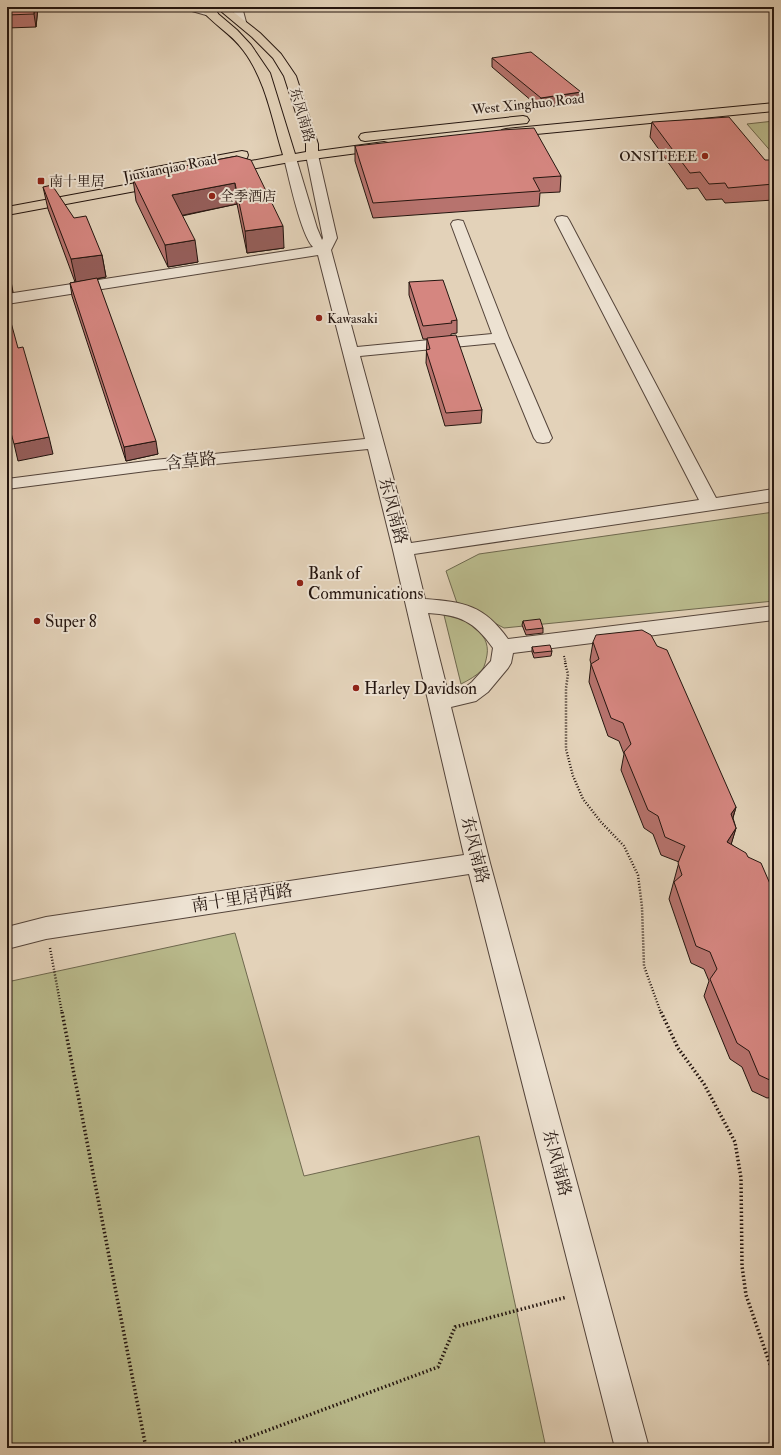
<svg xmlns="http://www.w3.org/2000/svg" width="781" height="1455" font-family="'IM FELL Double Pica','Noto Serif SC',serif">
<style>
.green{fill:#b9ba8c;stroke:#6e684e}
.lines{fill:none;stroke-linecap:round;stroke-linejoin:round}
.minor-casing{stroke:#54443a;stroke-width:2}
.major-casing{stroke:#24150f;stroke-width:2}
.path-far2{stroke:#24150f;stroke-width:2;stroke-dasharray:1 1.5;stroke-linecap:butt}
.path-far1{stroke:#24150f;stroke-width:2.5;stroke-dasharray:1 2;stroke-linecap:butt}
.path{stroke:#24150f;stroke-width:3.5;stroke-dasharray:1.5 2.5;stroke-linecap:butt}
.minor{fill:#ede2d2;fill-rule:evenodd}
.major{fill:#e3d2b9;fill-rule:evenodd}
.wall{fill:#b7736e;stroke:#24150f}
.shaded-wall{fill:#955e5a;stroke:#24150f}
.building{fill:#d58680;stroke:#24150f}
.poi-dot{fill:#8f2418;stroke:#ede2d2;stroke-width:1.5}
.labels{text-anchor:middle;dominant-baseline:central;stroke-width:4;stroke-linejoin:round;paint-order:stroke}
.far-street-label{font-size:14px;fill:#24150f;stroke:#ede2d2}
.far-poi-label{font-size:14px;fill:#24150f;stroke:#ede2d2;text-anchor:start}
.street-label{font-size:17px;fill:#24150f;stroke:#ede2d2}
.poi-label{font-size:17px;fill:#24150f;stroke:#ede2d2;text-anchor:start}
</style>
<rect width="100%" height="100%" fill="#e3d2b9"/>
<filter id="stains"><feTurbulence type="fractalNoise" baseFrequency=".005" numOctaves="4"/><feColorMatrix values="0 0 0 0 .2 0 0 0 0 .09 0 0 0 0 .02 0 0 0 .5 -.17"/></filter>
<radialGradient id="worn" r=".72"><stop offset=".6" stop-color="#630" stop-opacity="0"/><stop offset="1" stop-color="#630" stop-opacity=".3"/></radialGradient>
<g class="green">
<polygon points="774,121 774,155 747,124"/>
<polygon points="774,512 774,601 504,628 457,603 446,571 479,554"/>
<path d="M444 615C464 617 491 632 487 655 486 660 485 666 482 670 476 676 469 680 461 684Z"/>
<polygon points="235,933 304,1176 479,1136 546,1448 7,1448 7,982"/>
</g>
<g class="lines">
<defs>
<g id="minor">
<polygon points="184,7 200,7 217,12 218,14 213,17 185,9"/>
<polygon points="232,7 242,7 246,22 245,24 237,24"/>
<path d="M312 151 317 152 318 155 337 238 331 250 357 347 492 334 451 224 453 221 458 220 463 221 509 338 552 438 549 442 543 443 537 442 534 438 495 343 360 356 411 543 699 500 555 220 557 217 562 216 567 217 569 220 716 498 774 489V501L414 554 425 599C464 602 484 605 508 639L774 606V620L513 653 511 663 508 668 488 692 476 701 451 707 490 863 649 1448H615L469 874 46 939 7 949V927L46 917 464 855 393 550 368 449 154 470 7 489V479L154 460 365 439 318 255 7 304V294L313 247C301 235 289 178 284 158L285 155H295L296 158 317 228 322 240 323 238 306 155 307 152ZM428 613C460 615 474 621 493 648L491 661 472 682 462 690 448 692Z"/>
</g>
<g id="major">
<path d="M199 7H210L237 30 251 45 270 73 295 154 306 152V144L284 76 273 58 252 37 216 7H227L260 33 281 54 296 76 318 144V151L384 142 388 143 390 146 388 149 290 162 224 174 219 173 217 170 219 167 283 155C272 120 266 80 243 50 231 33 211 23 199 7Z"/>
<polygon points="774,103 774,111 506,137 502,136 500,133 502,130 506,129"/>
<polygon points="523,116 527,117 529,120 527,123 365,141 361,140 359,137 361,134 365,133"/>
<polygon points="242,151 247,152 248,155 247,158 140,178 135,177 133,174 135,171 140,170"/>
<polygon points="163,178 168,179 170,182 168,185 7,215 7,207"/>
</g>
</defs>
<use href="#minor" class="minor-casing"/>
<use href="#major" class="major-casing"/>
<polyline class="path-far2" points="564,656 566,664"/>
<g class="path-far1">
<polyline points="565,663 568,674 566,688 566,749 573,776 583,799 601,822 624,846 638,875 642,907 644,966 661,1013"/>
<polyline points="50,948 62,1013"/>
</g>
<g class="path">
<polyline points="62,1012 146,1448"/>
<polyline points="661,1012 678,1048 704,1084 735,1142 741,1178 742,1266 746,1295 774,1376"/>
<polyline points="220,1448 438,1367 455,1327 567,1297"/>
</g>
<use href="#minor" class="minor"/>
<use href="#major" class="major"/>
</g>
<g class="wall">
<polygon points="7,7 38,7 36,27 7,28"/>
<polygon points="492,58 580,102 540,108 492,67"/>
<polygon points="652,122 774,184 774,200 725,203 722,199 706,200 698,188 687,189 650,137"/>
<polygon points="355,146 561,176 560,192 540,193 539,206 373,218 355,161"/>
<polygon points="237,156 284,248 247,253 237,204 182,216 198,262 168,267 136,201 133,179 153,176 153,172"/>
<polygon points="43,187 74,218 102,255 106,277 97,279 158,454 126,461 72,296 70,283 75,282 48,209"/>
<polygon points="409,282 457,320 457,333 451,334 451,336 482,410 481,423 445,426 426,363 427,339 423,339 409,295"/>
<polygon points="523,621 543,628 543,633 526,635 522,625"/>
<polygon points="593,642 736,807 733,818 736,828 731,844 748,857 774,893 774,1097 767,1098 752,1091 742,1067 730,1059 704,996 709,981 704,969 691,963 669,899 679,862 661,855 653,834 644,828 621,770 624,754 619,741 608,736 589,682 591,664 590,660"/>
<polygon points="532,647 552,651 551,656 534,658 532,652"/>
</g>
<g class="shaded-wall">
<polygon points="34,7 38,7 36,27 34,14"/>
<polygon points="581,92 580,102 540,108 541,98"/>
<polygon points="235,183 237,204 174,217 172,195"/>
<polygon points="283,226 284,248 247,253 245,231"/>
<polygon points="195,240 198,262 168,267 165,245"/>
<polygon points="102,255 106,277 76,282 71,259"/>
<polygon points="7,276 10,276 13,292 7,293"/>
<polygon points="49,437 53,454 18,461 14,444"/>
<polygon points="156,441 158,454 126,461 124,447"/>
<polygon points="736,807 731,824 731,814"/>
<polygon points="736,828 731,845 727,842"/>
</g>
<g class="building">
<polygon points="7,7 34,7 34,14 7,15"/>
<polygon points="531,52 581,92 541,98 492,58"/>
<polygon points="729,117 765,160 769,160 774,165 774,184 728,188 725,183 709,184 700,172 690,173 652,122"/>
<polygon points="534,128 561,176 533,178 540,191 373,203 355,146 501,130"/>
<polygon points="237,156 251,160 283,226 245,231 235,183 172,195 195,240 165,245 133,179 156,176 153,172"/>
<polygon points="52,185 74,218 86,216 102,255 71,259 43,187"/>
<polygon points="7,268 10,276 7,276"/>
<polygon points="97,278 156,441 124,447 70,283"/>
<polygon points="443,280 457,320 451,321 452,323 423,326 409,282"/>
<polygon points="7,308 18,348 23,347 49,437 14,444 7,418"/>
<polygon points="456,335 482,410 446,413 426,350 430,349 427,338"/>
<polygon points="540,619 543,628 526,630 523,621"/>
<polygon points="642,630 651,635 657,646 667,650 736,807 731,814 736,828 727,842 746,853 748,857 761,863 774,893 774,1082 759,1075 749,1051 737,1043 710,979 717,969 710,952 696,946 674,882 682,875 678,863 685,846 665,837 658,816 648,810 624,752 631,744 623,723 611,718 591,664 599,659 593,642 596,635"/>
<polygon points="550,645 552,651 534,653 532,647"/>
</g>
<g class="poi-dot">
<circle cx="705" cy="156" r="4"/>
<rect x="37" y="177" width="8" height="8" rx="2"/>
<circle cx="212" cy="196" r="4"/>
<circle cx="319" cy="318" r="4"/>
<circle cx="300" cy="583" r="4"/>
<circle cx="37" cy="621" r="4"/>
<circle cx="356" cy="688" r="4"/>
</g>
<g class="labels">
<g class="far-street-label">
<text transform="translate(528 104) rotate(-6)">West Xinghuo Road</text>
<text transform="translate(302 115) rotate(74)">东风南路</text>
<text transform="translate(170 168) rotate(-11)">Jiuxianqiao Road</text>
</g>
<g class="far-poi-label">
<text x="697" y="156" text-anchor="end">ONSITEEE</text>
<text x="49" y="181">南十里居</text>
<text x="220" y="196">全季酒店</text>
<text x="327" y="318">Kawasaki</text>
</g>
<g class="street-label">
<text transform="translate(191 461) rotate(-6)">含草路</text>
<text transform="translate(393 511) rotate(75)">东风南路</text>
<text transform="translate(475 850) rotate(76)">东风南路</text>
<text transform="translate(242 898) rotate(-9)">南十里居西路</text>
<text transform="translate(557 1163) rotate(75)">东风南路</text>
</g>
<g class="poi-label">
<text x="308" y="573">Bank of<tspan x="308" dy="20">Communications</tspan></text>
<text x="45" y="621">Super 8</text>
<text x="364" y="688">Harley Davidson</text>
</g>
</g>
<rect width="781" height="1455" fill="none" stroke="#e3d2b9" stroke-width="24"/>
<rect x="8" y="8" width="765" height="1439" fill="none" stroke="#24150f" stroke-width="2"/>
<rect x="12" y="12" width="757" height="1431" fill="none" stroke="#24150f"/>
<rect width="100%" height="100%" filter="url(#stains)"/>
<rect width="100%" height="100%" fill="url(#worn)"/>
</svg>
